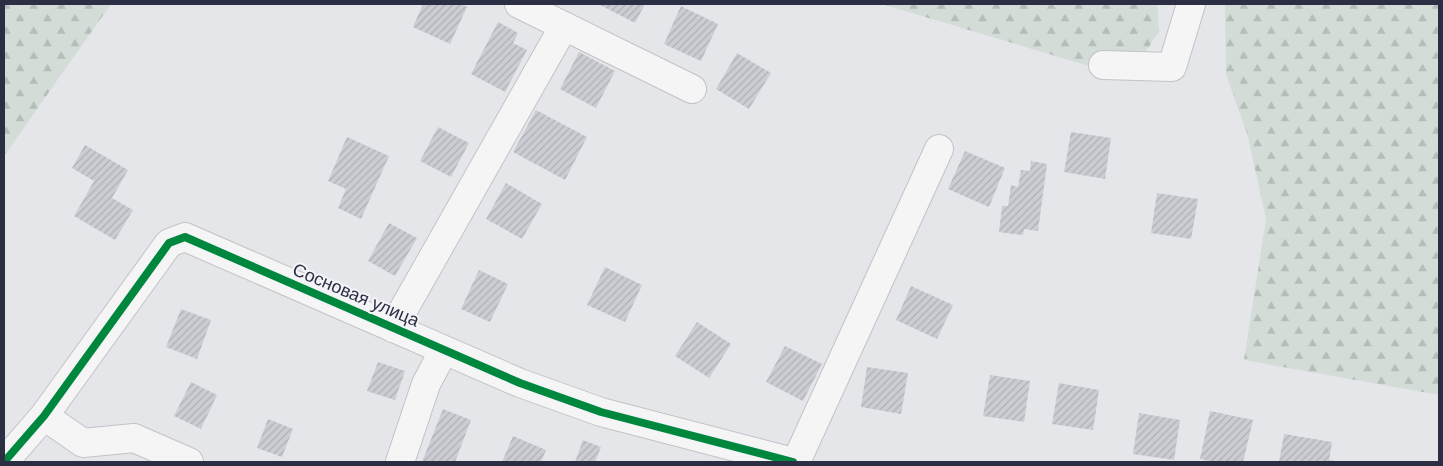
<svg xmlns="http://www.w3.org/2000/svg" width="1443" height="466" font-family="'DM Sans',sans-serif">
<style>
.forest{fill:url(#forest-firs)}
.building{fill:url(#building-hatch)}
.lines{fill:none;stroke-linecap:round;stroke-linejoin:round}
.minor-casing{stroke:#c2c3c7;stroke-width:30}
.minor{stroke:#f5f5f6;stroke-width:28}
.cycleway-casing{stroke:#f4f4f8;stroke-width:11}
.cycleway{stroke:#00873e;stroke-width:8}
.labels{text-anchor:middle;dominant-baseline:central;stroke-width:4;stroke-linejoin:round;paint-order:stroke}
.street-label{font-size:18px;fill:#2c2f43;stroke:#f4f4f8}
</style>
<defs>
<pattern id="forest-firs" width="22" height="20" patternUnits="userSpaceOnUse" patternTransform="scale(1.25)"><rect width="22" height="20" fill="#d3dcd6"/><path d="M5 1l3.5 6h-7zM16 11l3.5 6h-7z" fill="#b5bdb9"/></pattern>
<pattern id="building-hatch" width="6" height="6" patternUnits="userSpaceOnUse" patternTransform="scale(1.25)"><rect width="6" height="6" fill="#cccdd2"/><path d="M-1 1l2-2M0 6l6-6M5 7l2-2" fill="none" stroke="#afb0b6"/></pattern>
</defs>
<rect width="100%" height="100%" fill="#e5e6ea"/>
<g class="forest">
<polygon points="4,4 111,4 4,156"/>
<polygon points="882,4 1157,4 1159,31 1129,78"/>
<polygon points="1225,4 1439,4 1439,395 1244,360 1266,219 1248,137 1226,74"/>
</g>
<g class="building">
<polygon points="423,4 461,4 467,7 450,44 413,27"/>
<polygon points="598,4 645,4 635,23"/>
<polygon points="681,6 718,24 701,61 664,44"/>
<polygon points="498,22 518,33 513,43 527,50 505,92 471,74"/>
<polygon points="579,52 615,71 596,108 560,89"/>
<polygon points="737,53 771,73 749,109 716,89"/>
<polygon points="536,110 587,137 565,180 513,152"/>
<polygon points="438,127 469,143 451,177 420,161"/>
<polygon points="1071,132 1111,138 1105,179 1064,172"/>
<polygon points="347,137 389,156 361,219 338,208 346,189 328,181"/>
<polygon points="85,145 128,170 112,198 133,210 115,240 74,216 94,181 72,168"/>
<polygon points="965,151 1005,168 989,207 948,189"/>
<polygon points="1031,161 1047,164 1038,231 1024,229 1023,235 999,232 1002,206 1008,206 1011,185 1018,187 1021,170 1030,171"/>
<polygon points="506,183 542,204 522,239 486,219"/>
<polygon points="1157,193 1198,199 1191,239 1151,233"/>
<polygon points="389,223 417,238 395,276 368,261"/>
<polygon points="605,267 642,285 625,322 587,305"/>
<polygon points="479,270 508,284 490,322 461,309"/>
<polygon points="911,286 953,305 937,339 896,320"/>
<polygon points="181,309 211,320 197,359 166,347"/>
<polygon points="697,322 731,344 709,378 675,356"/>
<polygon points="785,346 822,364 803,401 766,382"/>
<polygon points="378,362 405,371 395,400 367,391"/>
<polygon points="867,367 908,373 901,414 861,407"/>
<polygon points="990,375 1030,381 1024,422 983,416"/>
<polygon points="191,382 217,395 201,429 174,416"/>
<polygon points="1059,383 1099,390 1093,430 1052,424"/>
<polygon points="443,409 471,420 455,462 422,462"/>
<polygon points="1210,411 1253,420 1243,462 1214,462 1200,459"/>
<polygon points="1139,413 1180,420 1174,460 1133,454"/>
<polygon points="268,419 293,429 282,457 257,448"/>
<polygon points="1284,434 1332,442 1329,460 1339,462 1279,462"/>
<polygon points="513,436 546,450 541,462 502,462"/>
<polygon points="583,440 601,447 595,462 575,462"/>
</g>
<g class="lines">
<defs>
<g id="minor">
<polyline points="519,4 692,89"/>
<polyline points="1103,65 1172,67 1191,4"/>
<polyline points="393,328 564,26"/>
<polyline points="44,416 83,443 134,438 189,462"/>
<polyline points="4,462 44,416 169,243 185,237 520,383 601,412 793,462"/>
<polyline points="400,462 426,384 444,350"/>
<polyline points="796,462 939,149"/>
</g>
</defs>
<use href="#minor" class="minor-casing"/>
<use href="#minor" class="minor"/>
<defs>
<polyline id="cycleway" points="4,462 44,416 169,243 185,237 520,383 601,412 793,462"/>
</defs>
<use href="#cycleway" class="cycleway-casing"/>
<use href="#cycleway" class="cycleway"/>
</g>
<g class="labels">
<g class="street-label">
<text transform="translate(356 295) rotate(23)">Сосновая улица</text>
</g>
</g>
<rect width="1443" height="466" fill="none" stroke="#2c2f43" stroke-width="10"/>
</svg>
